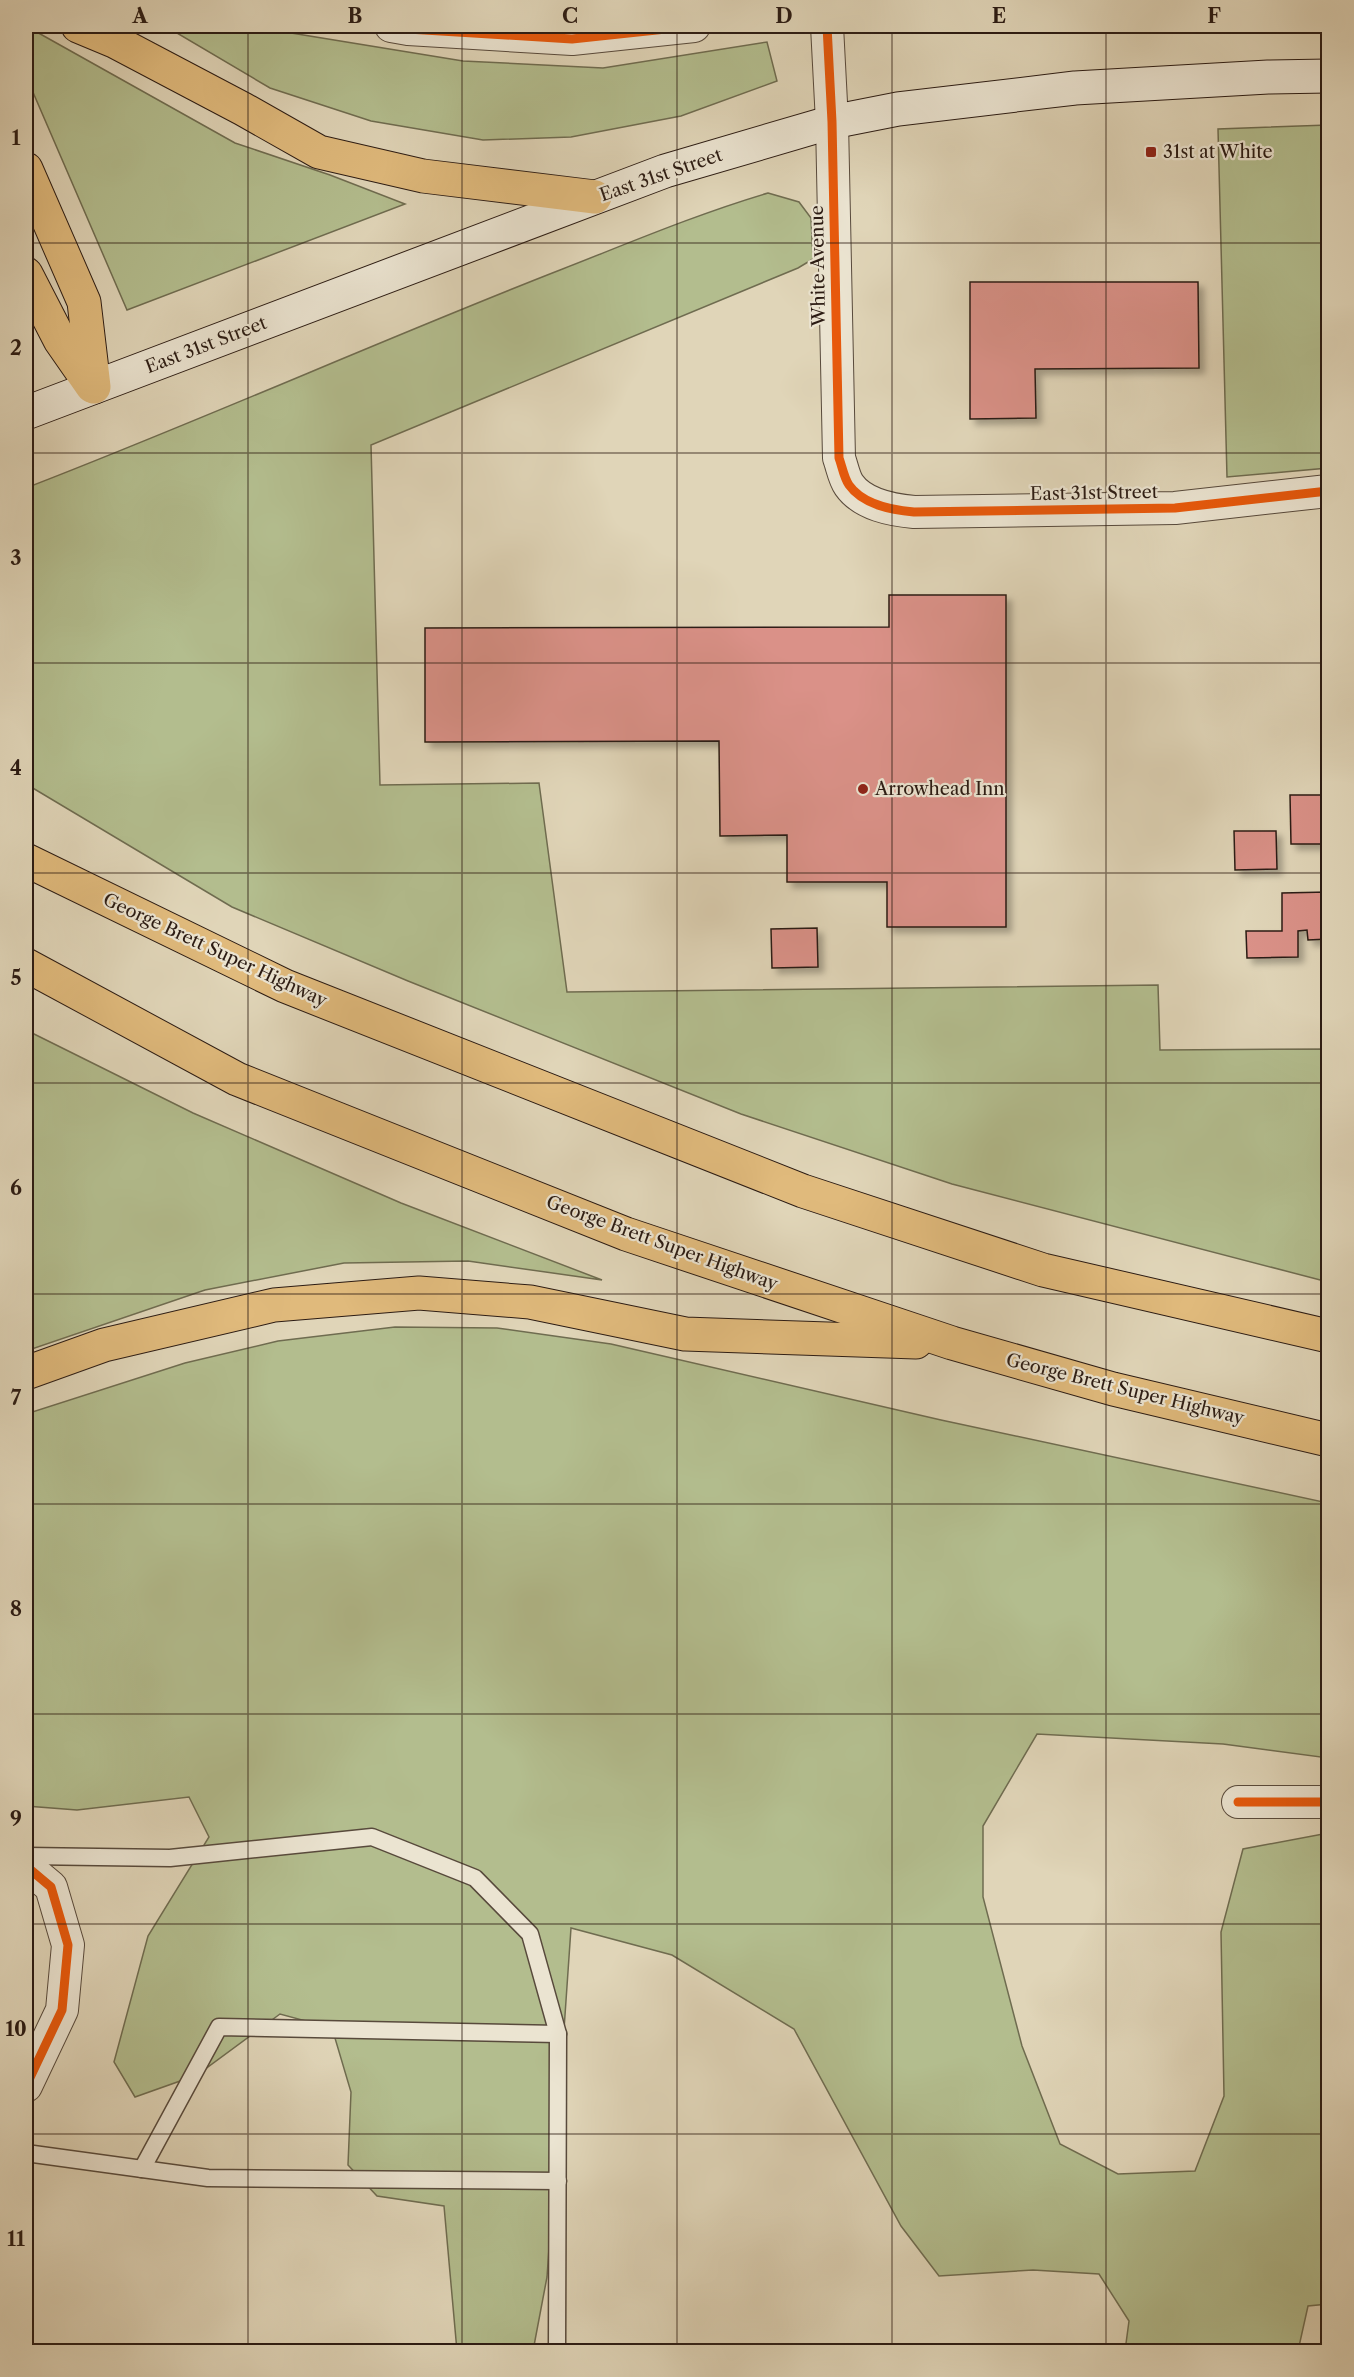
<svg xmlns="http://www.w3.org/2000/svg" width="1354" height="2377" font-family="'Libre Caslon Text',serif">
<style>
.green{fill:#b3bd8e;stroke:#6f6c50;stroke-width:1.5}
.building{fill:#da9188;stroke:#2b1b13;stroke-width:1.5;filter:url(#shadow)}
.lines{fill:none;stroke-linecap:round;stroke-linejoin:round}
.service-casing{stroke:#584a3c;stroke-width:19}
.minor-casing{stroke:#584a3c;stroke-width:34}
.secondary-casing{stroke:#2b1b13;stroke-width:35}
.motorway-casing{stroke:#2b1b13;stroke-width:35}
.service{stroke:#ebe4d1;stroke-width:16}
.minor{stroke:#ebe4d1;stroke-width:32}
.secondary{stroke:#ebe4d1;stroke-width:33}
.motorway{stroke:#e0ba7c;stroke-width:33}
.cycleway-casing{stroke:#ebe4d1;stroke-width:13}
.cycleway{stroke:#e8590c;stroke-width:9}
.grid{fill:none;stroke:#2b1b13;stroke-width:1.5;stroke-opacity:0.55}
.poi-dot{fill:#8f2418;stroke:#ebe4d1;stroke-width:2}
.labels{text-anchor:middle;dominant-baseline:central;stroke-width:4.5;stroke-linejoin:round;paint-order:stroke}
.poi-label{font-size:18px;fill:#2b1b13;stroke:#ebe4d1;text-anchor:start}
.street-label{font-size:18px;fill:#2b1b13;stroke:#ebe4d1}
.neatline{fill:none;stroke:#2b1b13;stroke-width:2}
.grid-label{font-size:20px;text-anchor:middle;font-weight:bold;fill:#2b1b13}
</style>
<defs>
<filter id="shadow"><feDropShadow dx="5.5" dy="5.5" stdDeviation="3" flood-color="#0004"/></filter>
</defs>
<rect width="100%" height="100%" fill="#e0d5b8"/>
<filter id="stains"><feTurbulence type="fractalNoise" baseFrequency=".00333" numOctaves="4"/><feColorMatrix values="0 0 0 0 .2 0 0 0 0 .09 0 0 0 0 .02 0 0 0 .5 -.17"/></filter>
<radialGradient id="worn" r=".72"><stop offset=".6" stop-color="#630" stop-opacity="0"/><stop offset="1" stop-color="#630" stop-opacity=".3"/></radialGradient>
<g class="green">
<polygon points="26,26 235,143 330,175 405,204 127,310 26,76"/>
<polygon points="165,26 271,26 279,31 463,61 603,68 767,42 777,81 681,116 571,137 483,140 371,121 270,88"/>
<polygon points="1328,125 1328,468 1227,477 1218,129"/>
<path d="M768 193 799 202 811 218 813 259 798 268 371 445 380 785 539 783 567 992 1158 985 1160 1050 1328 1049V1282L952 1184 741 1114 408 981 232 907 26 784V488C205 419 381 340 560 270 629 243 697 214 768 193Z"/>
<polygon points="26,1030 193,1113 401,1203 602,1280 468,1261 344,1263 205,1290 26,1351"/>
<polygon points="395,1327 497,1328 611,1344 941,1420 1328,1503 1328,1758 1223,1744 1037,1734 983,1826 983,1897 1022,2046 1060,2144 1118,2174 1195,2171 1224,2096 1221,1932 1243,1849 1323,1834 1328,1835 1328,2304 1308,2306 1298,2351 1125,2351 1129,2321 1099,2274 1033,2270 939,2276 901,2226 794,2029 672,1955 571,1928 547,2277 533,2351 457,2351 444,2206 377,2196 348,2165 351,2092 332,2028 280,2014 197,2075 135,2097 114,2062 148,1936 209,1837 189,1797 77,1810 26,1806 26,1414 185,1363 278,1341"/>
</g>
<g class="building">
<polygon points="970,282 1198,282 1199,368 1035,369 1036,418 970,419"/>
<polygon points="889,595 1006,595 1006,927 887,927 887,882 787,882 787,835 720,836 719,741 425,742 425,628 889,627"/>
<polygon points="1290,795 1328,795 1328,844 1291,844"/>
<polygon points="1234,831 1276,831 1277,869 1235,870"/>
<polygon points="1328,892 1328,939 1308,940 1307,930 1298,931 1298,957 1247,958 1246,931 1282,931 1282,893"/>
<polygon points="817,928 818,967 772,968 771,929"/>
</g>
<g class="lines">
<defs>
<g id="service">
<polyline points="26,1856 170,1858 372,1837 475,1878 530,1934 558,2034 557,2352"/>
<polyline points="26,2153 208,2178 558,2181"/>
<polyline points="142,2169 219,2027 558,2034"/>
</g>
<g id="minor">
<polyline points="391,26 408,29 572,39 694,26"/>
<path d="M827 26 832 122 839 458C842 466 844 478 849 485 863 505 892 510 914 512L1175 508 1328 491"/>
<polyline points="1238,1802 1328,1802"/>
<polyline points="26,1866 51,1887 68,1945 62,2010 26,2086"/>
</g>
<polyline id="secondary" points="26,413 665,171 832,122 898,109 1075,88 1268,77 1328,76"/>
<g id="motorway">
<polyline points="78,26 114,41 243,109 319,152 423,176 595,197"/>
<polyline points="26,169 84,302 94,387"/>
<polyline points="26,274 60,340 92,386"/>
<polyline points="26,860 285,986 803,1191 1043,1270 1328,1336"/>
<polyline points="26,965 237,1079 626,1234 952,1343 1113,1389 1328,1440"/>
<polyline points="26,1373 104,1345 274,1305 419,1293 530,1302 685,1334 916,1342"/>
</g>
</defs>
<use href="#service" class="service-casing"/>
<use href="#minor" class="minor-casing"/>
<use href="#secondary" class="secondary-casing"/>
<use href="#motorway" class="motorway-casing"/>
<use href="#service" class="service"/>
<use href="#minor" class="minor"/>
<use href="#secondary" class="secondary"/>
<use href="#motorway" class="motorway"/>
<defs>
<g id="cycleway">
<polyline points="391,26 408,29 572,39 694,26"/>
<path d="M827 26 832 122 839 458C842 466 844 478 849 485 863 505 892 510 914 512L1175 508 1328 491"/>
<polyline points="1238,1802 1328,1802"/>
<polyline points="26,1866 51,1887 68,1945 62,2010 26,2086"/>
</g>
</defs>
<use href="#cycleway" class="cycleway-casing"/>
<use href="#cycleway" class="cycleway"/>
</g>
<path class="grid" d="M248 26V2352M462 26V2352M677 26V2352M892 26V2352M1106 26V2352M26 243H1328M26 453H1328M26 663H1328M26 873H1328M26 1083H1328M26 1294H1328M26 1504H1328M26 1714H1328M26 1924H1328M26 2134H1328"/>
<g class="poi-dot">
<rect x="1145" y="146" width="12" height="12" rx="3"/>
<circle cx="863" cy="789" r="6"/>
</g>
<g class="labels">
<g class="poi-label">
<text x="1163" y="152">31st at White</text>
<text x="875" y="789">Arrowhead Inn</text>
</g>
<g class="street-label">
<text transform="translate(661 175) rotate(-19)">East 31st Street</text>
<text transform="translate(818 266) rotate(-91)">White Avenue</text>
<text transform="translate(206 345) rotate(-21)">East 31st Street</text>
<text transform="translate(1094 493) rotate(-1)">East 31st Street</text>
<text transform="translate(215 950) rotate(25)">George Brett Super Highway</text>
<text transform="translate(662 1243) rotate(20)">George Brett Super Highway</text>
<text transform="translate(1125 1389) rotate(14)">George Brett Super Highway</text>
</g>
</g>
<rect width="1354" height="2377" fill="none" stroke="#e0d5b8" stroke-width="66"/>
<rect x="33" y="33" width="1288" height="2311" class="neatline"/>
<g class="grid-label">
<text x="140" y="23">A</text>
<text x="355" y="23">B</text>
<text x="570" y="23">C</text>
<text x="784" y="23">D</text>
<text x="999" y="23">E</text>
<text x="1214" y="23">F</text>
<text x="16" y="145">1</text>
<text x="16" y="355">2</text>
<text x="16" y="565">3</text>
<text x="16" y="775">4</text>
<text x="16" y="985">5</text>
<text x="16" y="1195">6</text>
<text x="16" y="1405">7</text>
<text x="16" y="1616">8</text>
<text x="16" y="1826">9</text>
<text x="16" y="2036">10</text>
<text x="16" y="2246">11</text>
</g>
<rect width="100%" height="100%" filter="url(#stains)"/>
<rect width="100%" height="100%" fill="url(#worn)"/>
</svg>
